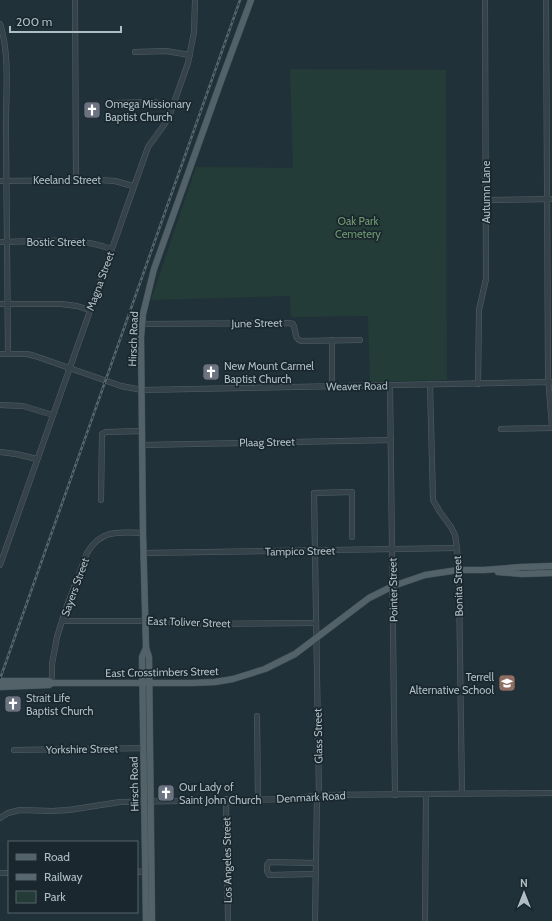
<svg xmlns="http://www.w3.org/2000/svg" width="552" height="921" font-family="Cabin,sans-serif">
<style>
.green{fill:#243c37}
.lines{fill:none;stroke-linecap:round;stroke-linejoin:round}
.minor-casing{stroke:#526067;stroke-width:6}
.major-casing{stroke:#414e55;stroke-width:7}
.minor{stroke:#354249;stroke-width:5}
.major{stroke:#536269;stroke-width:6}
.rail-casing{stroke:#576870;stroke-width:2.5}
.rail{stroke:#1a272e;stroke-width:1;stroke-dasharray:3;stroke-linecap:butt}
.labels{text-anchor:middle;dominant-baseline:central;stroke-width:3.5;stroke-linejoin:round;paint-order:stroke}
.poi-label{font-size:11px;fill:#afbec5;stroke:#1a272e;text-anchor:start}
.street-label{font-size:11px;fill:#afbec5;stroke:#1a272e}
.park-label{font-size:11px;fill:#709b6f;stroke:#1a272e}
</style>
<rect width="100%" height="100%" fill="#213139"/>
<polygon class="green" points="290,69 446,70 447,380 370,382 368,316 291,317 290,296 151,300 196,167 293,168"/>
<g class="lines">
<defs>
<g id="minor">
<polyline points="75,0 76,179"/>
<polyline points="546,0 548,376 552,427"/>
<path d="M0 24C11 57 5 101 6 136 7 208 8 281 8 354"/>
<polyline points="135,52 166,51 190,55"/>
<polyline points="115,103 154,102 173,107"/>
<polyline points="0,181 99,180 115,181 133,186"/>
<polyline points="486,200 552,199"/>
<path d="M0 242C36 242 78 236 111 249"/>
<polyline points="0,304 61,304 77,306 89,310"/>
<path d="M142 324 289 323 293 324C297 331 293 338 301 341L360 340"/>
<polyline points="332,340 332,386"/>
<polyline points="0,354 27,354 35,356 121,386 142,390 552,382"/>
<polyline points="430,384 433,500 440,512 451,527 455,535 457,548 459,585 462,793"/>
<polyline points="478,384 479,310 486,279 485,0"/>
<polyline points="390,385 395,795"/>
<polyline points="0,405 23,406 53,415"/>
<polyline points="501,429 552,428"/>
<polyline points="142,445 391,440"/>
<polyline points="0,452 16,454 37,459"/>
<polyline points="101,500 102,434 106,432 142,431"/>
<polyline points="143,553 457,548"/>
<polyline points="0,565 148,147 164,125 170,114 188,63 194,32 195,0"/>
<polyline points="62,621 151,621 206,624 316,623"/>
<path d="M52 683V664L57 637 65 611 87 553C101 529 119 532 143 533"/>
<polyline points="257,716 258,799"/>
<polyline points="14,750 150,748"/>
<polyline points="226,799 228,921"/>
<polyline points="0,818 8,813 20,810 52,811 69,810 120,802 292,799 319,795 552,793"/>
<polyline points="137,872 148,871"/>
<polyline points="0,873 9,873"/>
<polyline points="315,874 269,875 267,871 267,865 269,862 315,863"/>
<polyline points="315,921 317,798 319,795 314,493 352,492 352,537"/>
<polyline points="425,921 426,794"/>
</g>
<g id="major">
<polyline points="498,572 522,574 552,573"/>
<polyline points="146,648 142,657 146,921"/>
<polyline points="0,681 49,681 52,683 192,683 215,682 233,679 265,669 295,654 369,598 393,586 425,575 458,570 484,570 522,567 552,566"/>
<polyline points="0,687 49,685 52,683"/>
<polyline points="152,921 149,657 146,648 143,533 141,337 143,314 154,269 221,81 251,0"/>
</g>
</defs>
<use href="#minor" class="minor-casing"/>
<use href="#major" class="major-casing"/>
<use href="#minor" class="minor"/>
<use href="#major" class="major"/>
<defs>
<polyline id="rail" points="0,679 240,0"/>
</defs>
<use href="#rail" class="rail-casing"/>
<use href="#rail" class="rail"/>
</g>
<defs>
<symbol id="church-square" viewBox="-11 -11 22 22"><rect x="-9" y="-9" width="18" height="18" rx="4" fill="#6b7280" stroke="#1a272e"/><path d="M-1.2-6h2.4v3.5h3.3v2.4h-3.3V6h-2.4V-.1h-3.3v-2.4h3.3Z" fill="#fff"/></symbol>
<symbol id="school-square" viewBox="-11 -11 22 22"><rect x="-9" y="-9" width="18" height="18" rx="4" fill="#8d6e63" stroke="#1a272e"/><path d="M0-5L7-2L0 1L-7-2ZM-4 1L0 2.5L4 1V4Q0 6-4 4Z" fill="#fff"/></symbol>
</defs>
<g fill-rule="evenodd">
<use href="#church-square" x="82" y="100" width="20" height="20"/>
<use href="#church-square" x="201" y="362" width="20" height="20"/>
<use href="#school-square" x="497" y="673" width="20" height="20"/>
<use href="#church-square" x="3" y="694" width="20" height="20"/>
<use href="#church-square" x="156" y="783" width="20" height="20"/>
</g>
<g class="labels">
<g class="poi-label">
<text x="105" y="104">Omega Missionary<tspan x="105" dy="13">Baptist Church</tspan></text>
<text x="224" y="366">New Mount Carmel<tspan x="224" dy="13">Baptist Church</tspan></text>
<text x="494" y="677" text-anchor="end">Terrell<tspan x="494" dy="13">Alternative School</tspan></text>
<text x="26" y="698">Strait Life<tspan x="26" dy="13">Baptist Church</tspan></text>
<text x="179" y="787">Our Lady of<tspan x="179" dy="13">Saint John Church</tspan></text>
</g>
<g class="street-label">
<text x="67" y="180">Keeland Street</text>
<text transform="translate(486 192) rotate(-90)">Autumn Lane</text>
<text x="56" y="242">Bostic Street</text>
<text transform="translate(100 281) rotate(-70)">Magna Street</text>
<text transform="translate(257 323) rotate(-1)">June Street</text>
<text transform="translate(133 339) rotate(-88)">Hirsch Road</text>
<text transform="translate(357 386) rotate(-1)">Weaver Road</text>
<text transform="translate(267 442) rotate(-1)">Plaag Street</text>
<text transform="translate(300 551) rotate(-1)">Tampico Street</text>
<text transform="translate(458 586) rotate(-92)">Bonita Street</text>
<text transform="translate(75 587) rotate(-70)">Sayers Street</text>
<text transform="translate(393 590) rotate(-91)">Pointer Street</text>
<text transform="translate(189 622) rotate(2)">East Toliver Street</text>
<text transform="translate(162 672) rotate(-1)">East Crosstimbers Street</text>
<text transform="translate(318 736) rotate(-91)">Glass Street</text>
<text transform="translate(82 749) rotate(-1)">Yorkshire Street</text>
<text transform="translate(134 784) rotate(-91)">Hirsch Road</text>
<text transform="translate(311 797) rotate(-3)">Denmark Road</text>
<text transform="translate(227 860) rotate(-91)">Los Angeles Street</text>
</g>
<g class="park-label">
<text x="358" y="221">Oak Park<tspan x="358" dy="13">Cemetery</tspan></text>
</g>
</g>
<rect x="8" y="841" width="130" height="72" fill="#1a272e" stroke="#56636a"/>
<rect x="16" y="854" width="20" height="6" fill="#536269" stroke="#56636a"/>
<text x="44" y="861" font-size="12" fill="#afbec5">Road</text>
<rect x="16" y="874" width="20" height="6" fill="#576870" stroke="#56636a"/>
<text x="44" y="881" font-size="12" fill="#afbec5">Railway</text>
<rect x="16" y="891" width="20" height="12" fill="#243c37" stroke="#56636a"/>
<text x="44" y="901" font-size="12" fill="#afbec5">Park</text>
<g transform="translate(524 893)" stroke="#1a272e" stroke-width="3" paint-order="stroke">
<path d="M0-3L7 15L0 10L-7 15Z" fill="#afbec5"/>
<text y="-6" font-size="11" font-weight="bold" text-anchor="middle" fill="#afbec5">N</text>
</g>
<path d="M10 26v6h111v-6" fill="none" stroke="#afbec5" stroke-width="2"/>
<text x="16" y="26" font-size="12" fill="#afbec5" stroke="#1a272e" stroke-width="3" paint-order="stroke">200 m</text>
</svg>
